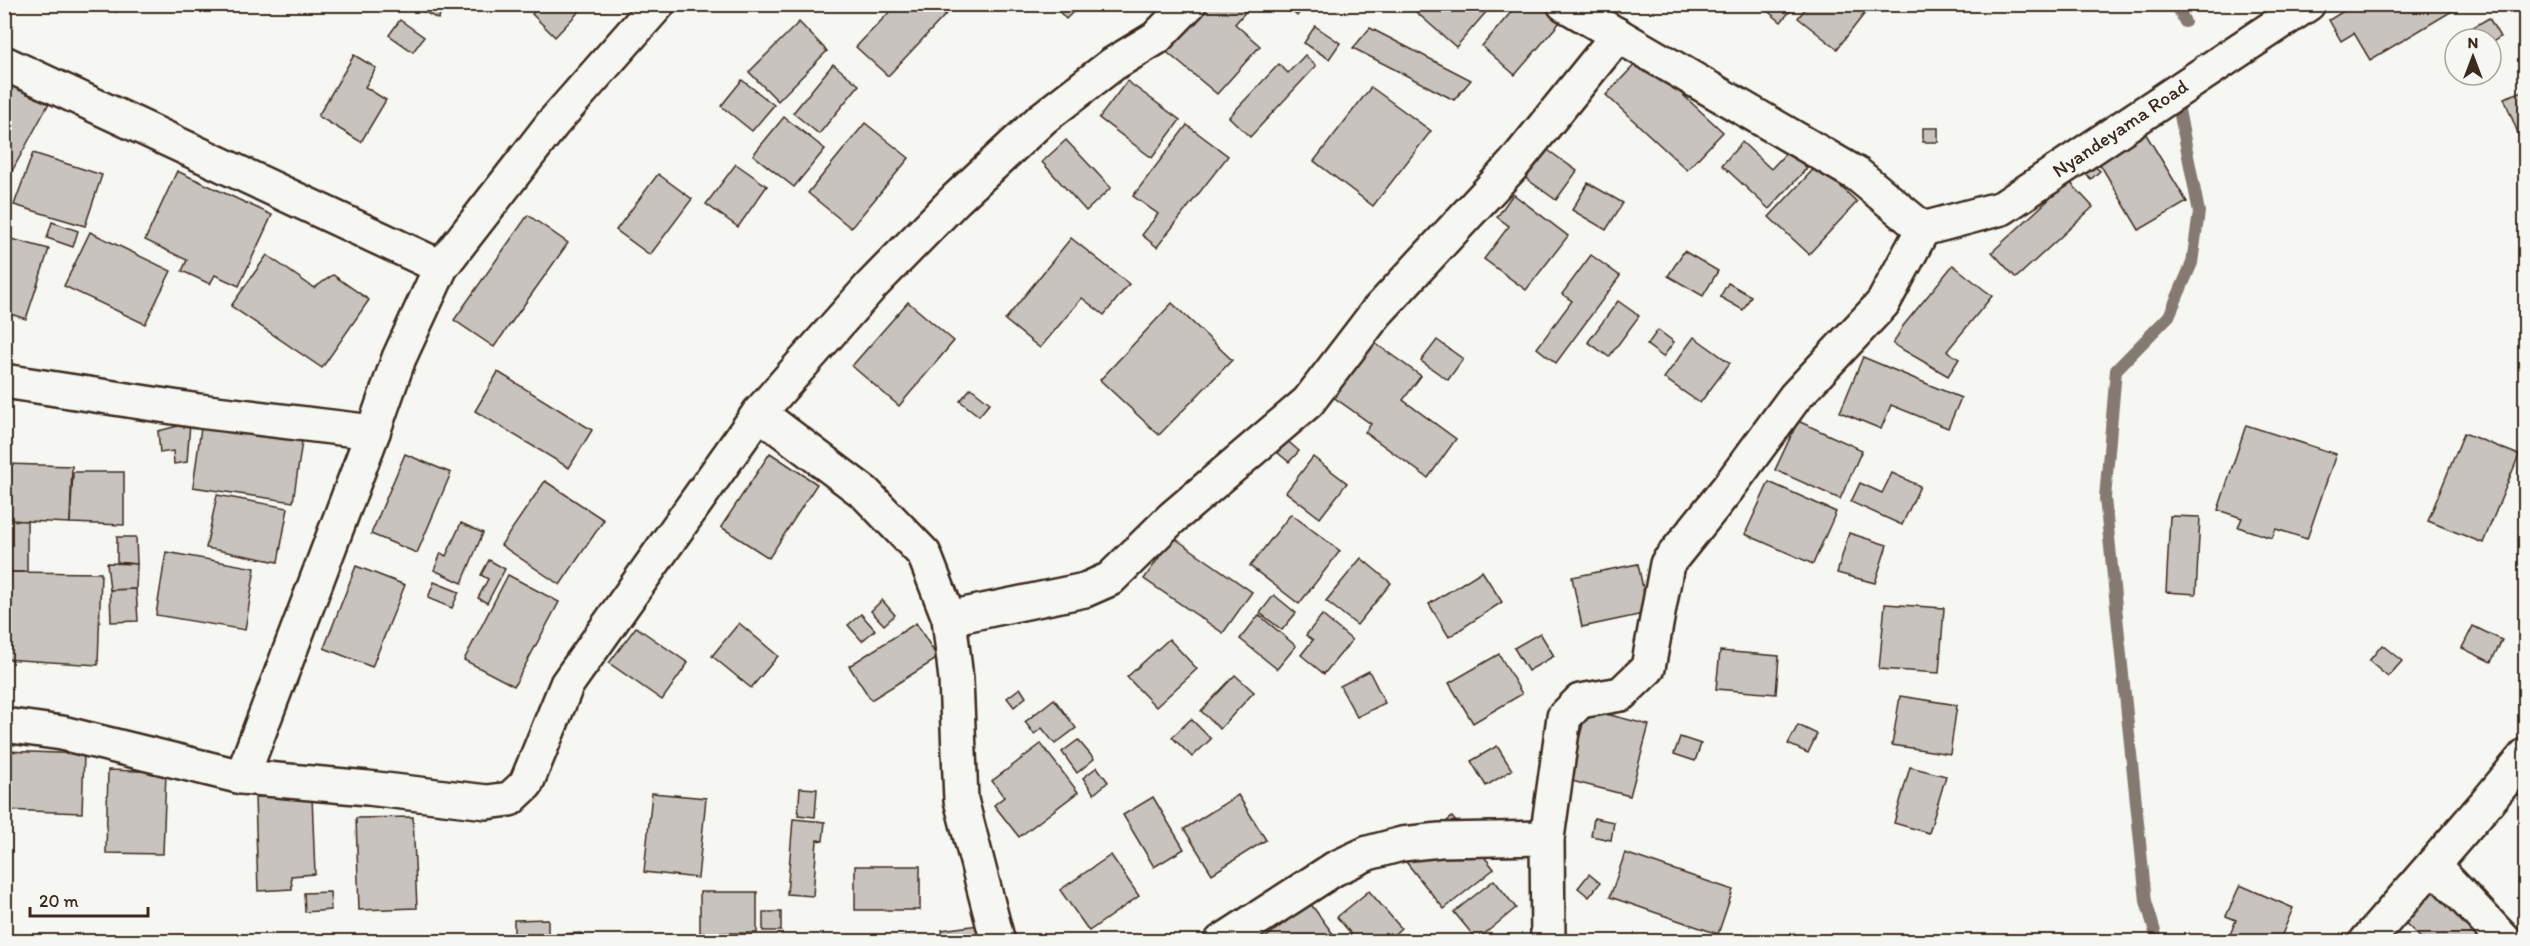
<svg xmlns="http://www.w3.org/2000/svg" width="2530" height="946" font-family="Itim,sans-serif">
<style>
.lines{fill:none;stroke-linecap:round;stroke-linejoin:round}
.stream{stroke:#857a71;stroke-width:12}
.building{fill:#c8c3be;stroke:#3b2a1e;stroke-width:1.5}
.minor-casing{stroke:#3b2a1e;stroke-width:38}
.minor{stroke:#f6f6f2;stroke-width:33}
.labels{text-anchor:middle;dominant-baseline:central;stroke-width:4.5;stroke-linejoin:round;paint-order:stroke}
.street-label{font-size:20px;fill:#3b2a1e;stroke:#f6f6f2}
</style>
<rect width="100%" height="100%" fill="#f6f6f2"/>
<filter id="ink" filterUnits="userSpaceOnUse"><feTurbulence type="fractalNoise" baseFrequency=".0167" numOctaves="2"/><feDisplacementMap in="SourceGraphic" scale="12" xChannelSelector="R" yChannelSelector="G"/><feConvolveMatrix kernelMatrix="1 2 1 2 8 2 1 2 1" color-interpolation-filters="sRGB"/></filter>
<g filter="url(#ink)">
<g class="lines">
<g class="stream">
<polyline points="2176,4 2185,22"/>
<polyline points="2158,942 2146,901 2105,498 2116,370 2169,316 2192,263 2199,212 2179,110"/>
</g>
</g>
<g class="building">
<polygon points="100,4 119,4 116,12"/>
<polygon points="409,4 445,4 438,19"/>
<polygon points="541,4 586,4 555,37 532,14"/>
<polygon points="897,4 942,4 949,11 888,76 856,47"/>
<polygon points="1052,4 1081,4 1066,19"/>
<polygon points="1202,4 1252,4 1235,24 1260,46 1217,94 1163,49"/>
<polygon points="1284,4 1306,4 1297,16"/>
<polygon points="1407,4 1493,4 1456,47"/>
<polygon points="1518,4 1540,4 1560,22 1515,75 1482,46"/>
<polygon points="1759,4 1796,4 1781,22"/>
<polygon points="1809,4 1872,4 1837,49 1798,18"/>
<polygon points="2355,4 2464,4 2370,60 2354,33 2341,41 2329,20"/>
<polygon points="2489,18 2500,37 2491,43 2491,39 2455,40 2454,38"/>
<polygon points="400,20 424,37 413,52 389,35"/>
<polygon points="799,22 827,51 778,101 749,72"/>
<polygon points="1315,26 1340,43 1329,59 1304,43"/>
<polygon points="1370,28 1471,80 1454,100 1353,48"/>
<polygon points="354,55 376,68 365,87 386,100 361,142 318,116"/>
<polygon points="1305,55 1316,66 1250,137 1229,117 1279,64 1288,73"/>
<polygon points="1642,57 1723,132 1687,170 1606,95"/>
<polygon points="833,64 859,85 819,134 793,113"/>
<polygon points="4,77 54,94 12,171 4,167"/>
<polygon points="742,80 774,105 752,131 721,106"/>
<polygon points="1127,81 1180,120 1152,158 1099,118"/>
<polygon points="1371,87 1431,131 1373,206 1314,161"/>
<polygon points="2526,90 2526,151 2525,151 2504,98"/>
<polygon points="784,117 825,149 794,187 753,155"/>
<polygon points="865,123 909,158 851,228 808,193"/>
<polygon points="1187,125 1228,156 1157,247 1142,235 1158,214 1133,196"/>
<rect x="1923" y="128" width="15" height="14"/>
<polygon points="2144,131 2187,202 2139,230 2097,159"/>
<polygon points="1066,140 1111,188 1086,211 1042,162"/>
<polygon points="1742,142 1771,169 1788,151 1807,168 1769,209 1722,165"/>
<polygon points="1545,148 1577,171 1556,200 1524,177"/>
<polygon points="33,153 102,175 85,226 14,205"/>
<polygon points="1823,159 1843,177 1837,183 1857,202 1809,254 1769,217"/>
<polygon points="2088,160 2100,171 2091,179 2080,169"/>
<polygon points="736,164 767,186 738,227 706,204"/>
<polygon points="177,171 272,215 239,286 215,275 210,284 182,271 187,260 145,240"/>
<polygon points="658,174 692,199 650,255 616,230"/>
<polygon points="2069,181 2093,207 2016,278 1992,252"/>
<polygon points="1588,183 1623,203 1606,230 1572,210"/>
<polygon points="1513,194 1568,236 1526,290 1484,259 1509,226 1497,217"/>
<polygon points="528,215 568,243 494,347 454,320"/>
<polygon points="52,222 78,231 73,247 47,238"/>
<polygon points="90,232 171,271 145,324 64,286"/>
<polygon points="4,237 49,249 26,319 4,312"/>
<polygon points="1071,238 1129,284 1104,315 1082,298 1040,348 1005,320"/>
<polygon points="1684,251 1718,271 1703,296 1668,276"/>
<polygon points="267,255 314,288 333,275 369,300 322,368 231,306"/>
<polygon points="1591,255 1620,276 1556,363 1537,348 1572,301 1562,294"/>
<polygon points="1953,265 1992,296 1947,351 1959,359 1948,376 1893,344 1903,326"/>
<polygon points="1728,283 1751,296 1743,310 1720,297"/>
<polygon points="1618,301 1639,316 1609,357 1588,342"/>
<polygon points="908,302 954,341 899,406 852,366"/>
<polygon points="1172,303 1232,360 1159,435 1100,380"/>
<polygon points="1658,330 1674,342 1663,357 1647,345"/>
<polygon points="1694,337 1730,363 1700,403 1664,378"/>
<polygon points="1437,340 1463,359 1448,380 1421,361"/>
<polygon points="1372,341 1421,376 1403,400 1456,439 1428,478 1365,432 1371,424 1332,396"/>
<polygon points="1863,357 1961,398 1948,428 1891,405 1881,429 1840,412"/>
<polygon points="498,372 592,430 569,468 475,411"/>
<polygon points="971,388 990,403 979,416 960,401"/>
<polygon points="202,420 303,435 293,502 193,487"/>
<polygon points="1798,421 1862,450 1840,499 1775,470"/>
<polygon points="190,423 187,462 174,464 173,451 160,453 158,431"/>
<polygon points="2246,425 2336,454 2307,539 2276,529 2272,538 2238,527 2242,518 2218,510"/>
<polygon points="2464,433 2519,455 2483,543 2428,521"/>
<polygon points="1283,437 1299,451 1289,462 1273,449"/>
<polygon points="770,453 817,484 769,558 721,527"/>
<polygon points="405,454 451,473 417,553 371,534"/>
<polygon points="1313,457 1347,483 1320,518 1286,492"/>
<polygon points="6,464 72,466 70,523 5,520"/>
<polygon points="73,472 124,472 124,525 70,523"/>
<polygon points="1892,473 1920,486 1902,525 1851,502 1860,483 1882,493"/>
<polygon points="545,481 604,520 560,585 501,545"/>
<polygon points="1769,482 1836,512 1813,564 1745,534"/>
<polygon points="217,495 288,508 278,562 206,548"/>
<polygon points="1291,514 1340,551 1299,604 1250,566"/>
<polygon points="2170,516 2200,517 2196,594 2166,592"/>
<polygon points="5,520 27,521 27,572 4,572"/>
<polygon points="461,523 483,533 462,583 434,570 441,553 446,556"/>
<polygon points="1849,533 1887,545 1875,583 1837,573"/>
<polygon points="117,537 136,537 137,564 117,562"/>
<polygon points="1173,537 1252,592 1223,633 1144,579"/>
<polygon points="166,552 255,568 245,630 156,615"/>
<polygon points="1361,558 1391,583 1357,625 1326,601"/>
<polygon points="489,560 505,569 487,603 478,598 488,579 481,575"/>
<polygon points="107,563 137,564 136,589 110,590"/>
<polygon points="1638,564 1648,613 1582,627 1572,577"/>
<polygon points="356,566 405,585 372,667 324,648"/>
<polygon points="1482,571 1502,602 1449,637 1429,604"/>
<polygon points="4,572 101,573 98,665 4,659"/>
<polygon points="508,575 559,602 514,686 464,660"/>
<polygon points="434,582 459,592 452,608 428,598"/>
<polygon points="136,589 138,621 111,622 110,590"/>
<polygon points="1274,595 1296,613 1282,630 1260,613"/>
<polygon points="882,600 895,615 884,625 871,611"/>
<polygon points="1885,604 1944,608 1939,673 1879,669"/>
<polygon points="861,614 875,630 862,641 848,625"/>
<polygon points="1259,615 1296,646 1277,669 1240,639"/>
<polygon points="1322,615 1352,640 1324,674 1301,655 1313,640 1306,635"/>
<polygon points="739,623 778,656 751,688 712,656"/>
<polygon points="916,623 938,658 871,700 849,666"/>
<polygon points="2473,626 2502,640 2491,662 2462,648"/>
<polygon points="636,627 688,663 662,700 609,663"/>
<polygon points="1540,633 1554,656 1528,671 1514,648"/>
<polygon points="1169,639 1197,669 1156,707 1127,677"/>
<polygon points="2382,645 2402,661 2388,677 2369,661"/>
<polygon points="1720,651 1779,656 1776,694 1716,689"/>
<polygon points="1499,654 1522,694 1473,723 1449,683"/>
<polygon points="1369,671 1385,703 1357,717 1340,686"/>
<polygon points="1235,675 1254,692 1220,729 1201,711"/>
<polygon points="1020,688 1026,697 1014,707 1007,698"/>
<polygon points="1900,696 1957,705 1950,754 1892,745"/>
<polygon points="1054,699 1076,728 1055,744 1042,728 1034,734 1025,722"/>
<polygon points="1587,709 1649,725 1630,796 1568,780"/>
<polygon points="1191,719 1211,739 1192,757 1172,737"/>
<polygon points="1798,725 1817,734 1808,753 1788,744"/>
<polygon points="1680,737 1701,744 1695,761 1674,754"/>
<polygon points="1078,740 1094,759 1077,773 1062,752"/>
<polygon points="1041,744 1078,792 1019,837 994,805 1004,797 992,781"/>
<polygon points="1497,746 1512,770 1486,786 1471,761"/>
<polygon points="4,751 84,754 82,813 4,810"/>
<polygon points="2526,764 2526,803 2506,782"/>
<polygon points="1097,767 1108,782 1094,794 1083,778"/>
<polygon points="1910,767 1946,776 1929,833 1894,823"/>
<polygon points="108,770 166,772 163,854 106,853"/>
<polygon points="800,788 817,789 815,817 798,815"/>
<polygon points="652,793 706,798 698,878 644,872"/>
<polygon points="1238,795 1266,840 1212,874 1184,829"/>
<polygon points="312,796 315,874 291,876 292,889 258,891 255,797"/>
<polygon points="1153,797 1184,849 1154,867 1123,815"/>
<polygon points="413,817 417,908 359,910 356,818"/>
<polygon points="1452,817 1494,869 1444,909 1402,857"/>
<polygon points="1594,818 1614,822 1611,840 1591,836"/>
<polygon points="793,819 825,822 823,841 817,840 813,896 787,894"/>
<polygon points="1625,853 1733,890 1718,934 1610,897"/>
<polygon points="1111,855 1139,896 1089,931 1060,890"/>
<rect x="855" y="866" width="65" height="44"/>
<polygon points="1589,874 1600,883 1589,897 1578,888"/>
<polygon points="2433,876 2487,926 2472,942 2425,942 2396,914"/>
<polygon points="1494,880 1516,908 1477,940 1454,912"/>
<polygon points="2240,885 2293,908 2279,942 2227,942 2236,920 2226,916"/>
<polygon points="1369,891 1401,928 1386,942 1358,942 1337,917"/>
<polygon points="330,892 331,910 305,912 304,893"/>
<rect x="700" y="892" width="57" height="41"/>
<polygon points="1310,903 1339,942 1260,942"/>
<rect x="763" y="912" width="18" height="19"/>
<polygon points="548,919 548,942 495,942 495,935 514,934 514,920"/>
<polygon points="986,924 988,942 944,942 942,930"/>
<polygon points="581,933 581,942 563,942 563,934"/>
<polygon points="922,936 923,942 866,942 866,941"/>
</g>
<g class="lines">
<defs>
<g id="minor">
<polyline points="1564,4 1858,175 1923,229"/>
<polyline points="4,63 441,267"/>
<polyline points="1923,229 2002,208 2308,4"/>
<polyline points="4,381 199,411 373,432"/>
<polyline points="759,413 865,493 924,554 949,618 956,679 961,800 998,942"/>
<polyline points="949,618 1085,590 1110,579 1172,518 1308,402 1376,313 1513,165 1618,35"/>
<polyline points="4,725 62,733 242,777 368,788 487,802 510,799 526,784 567,684 759,413 871,286 956,199 1043,118 1113,64 1156,38 1189,4"/>
<polyline points="242,777 373,432 399,358 441,267 553,123 658,4"/>
<polyline points="2433,865 2506,942"/>
<polyline points="1221,942 1334,869 1368,853 1402,844 1440,840 1547,838"/>
<polyline points="1548,942 1547,838 1564,717 1580,701 1621,694 1648,668 1667,564 1728,488 1795,397 1883,303 1923,229"/>
<polyline points="2366,942 2488,801 2526,755"/>
</g>
</defs>
<use href="#minor" class="minor-casing"/>
<use href="#minor" class="minor"/>
</g>
</g>
<g class="labels">
<g class="street-label">
<text transform="translate(2120 128) rotate(-34)">Nyandeyama Road</text>
</g>
</g>
<rect width="2530" height="946" fill="none" stroke="#f6f6f2" stroke-width="24"/>
<rect x="12" y="12" width="2506" height="922" fill="none" stroke="#3b2a1e" stroke-width="2" filter="url(#ink)"/>
<g transform="translate(2473 57)"><circle r="28" fill="#f6f6f2" stroke="#aba49d" stroke-width="1.5"/>
<path d="M0-4.5L10 22L0 15L-10 22Z" fill="#3b2a1e"/>
<text y="-9" font-size="16" font-weight="bold" text-anchor="middle" fill="#3b2a1e">N</text>
</g>
<path d="M30 907v9h118v-9" fill="none" stroke="#3b2a1e" stroke-width="3"/>
<text x="39" y="907" font-size="18" fill="#3b2a1e" stroke="#f6f6f2" stroke-width="4.5" paint-order="stroke">20 m</text>
</svg>
